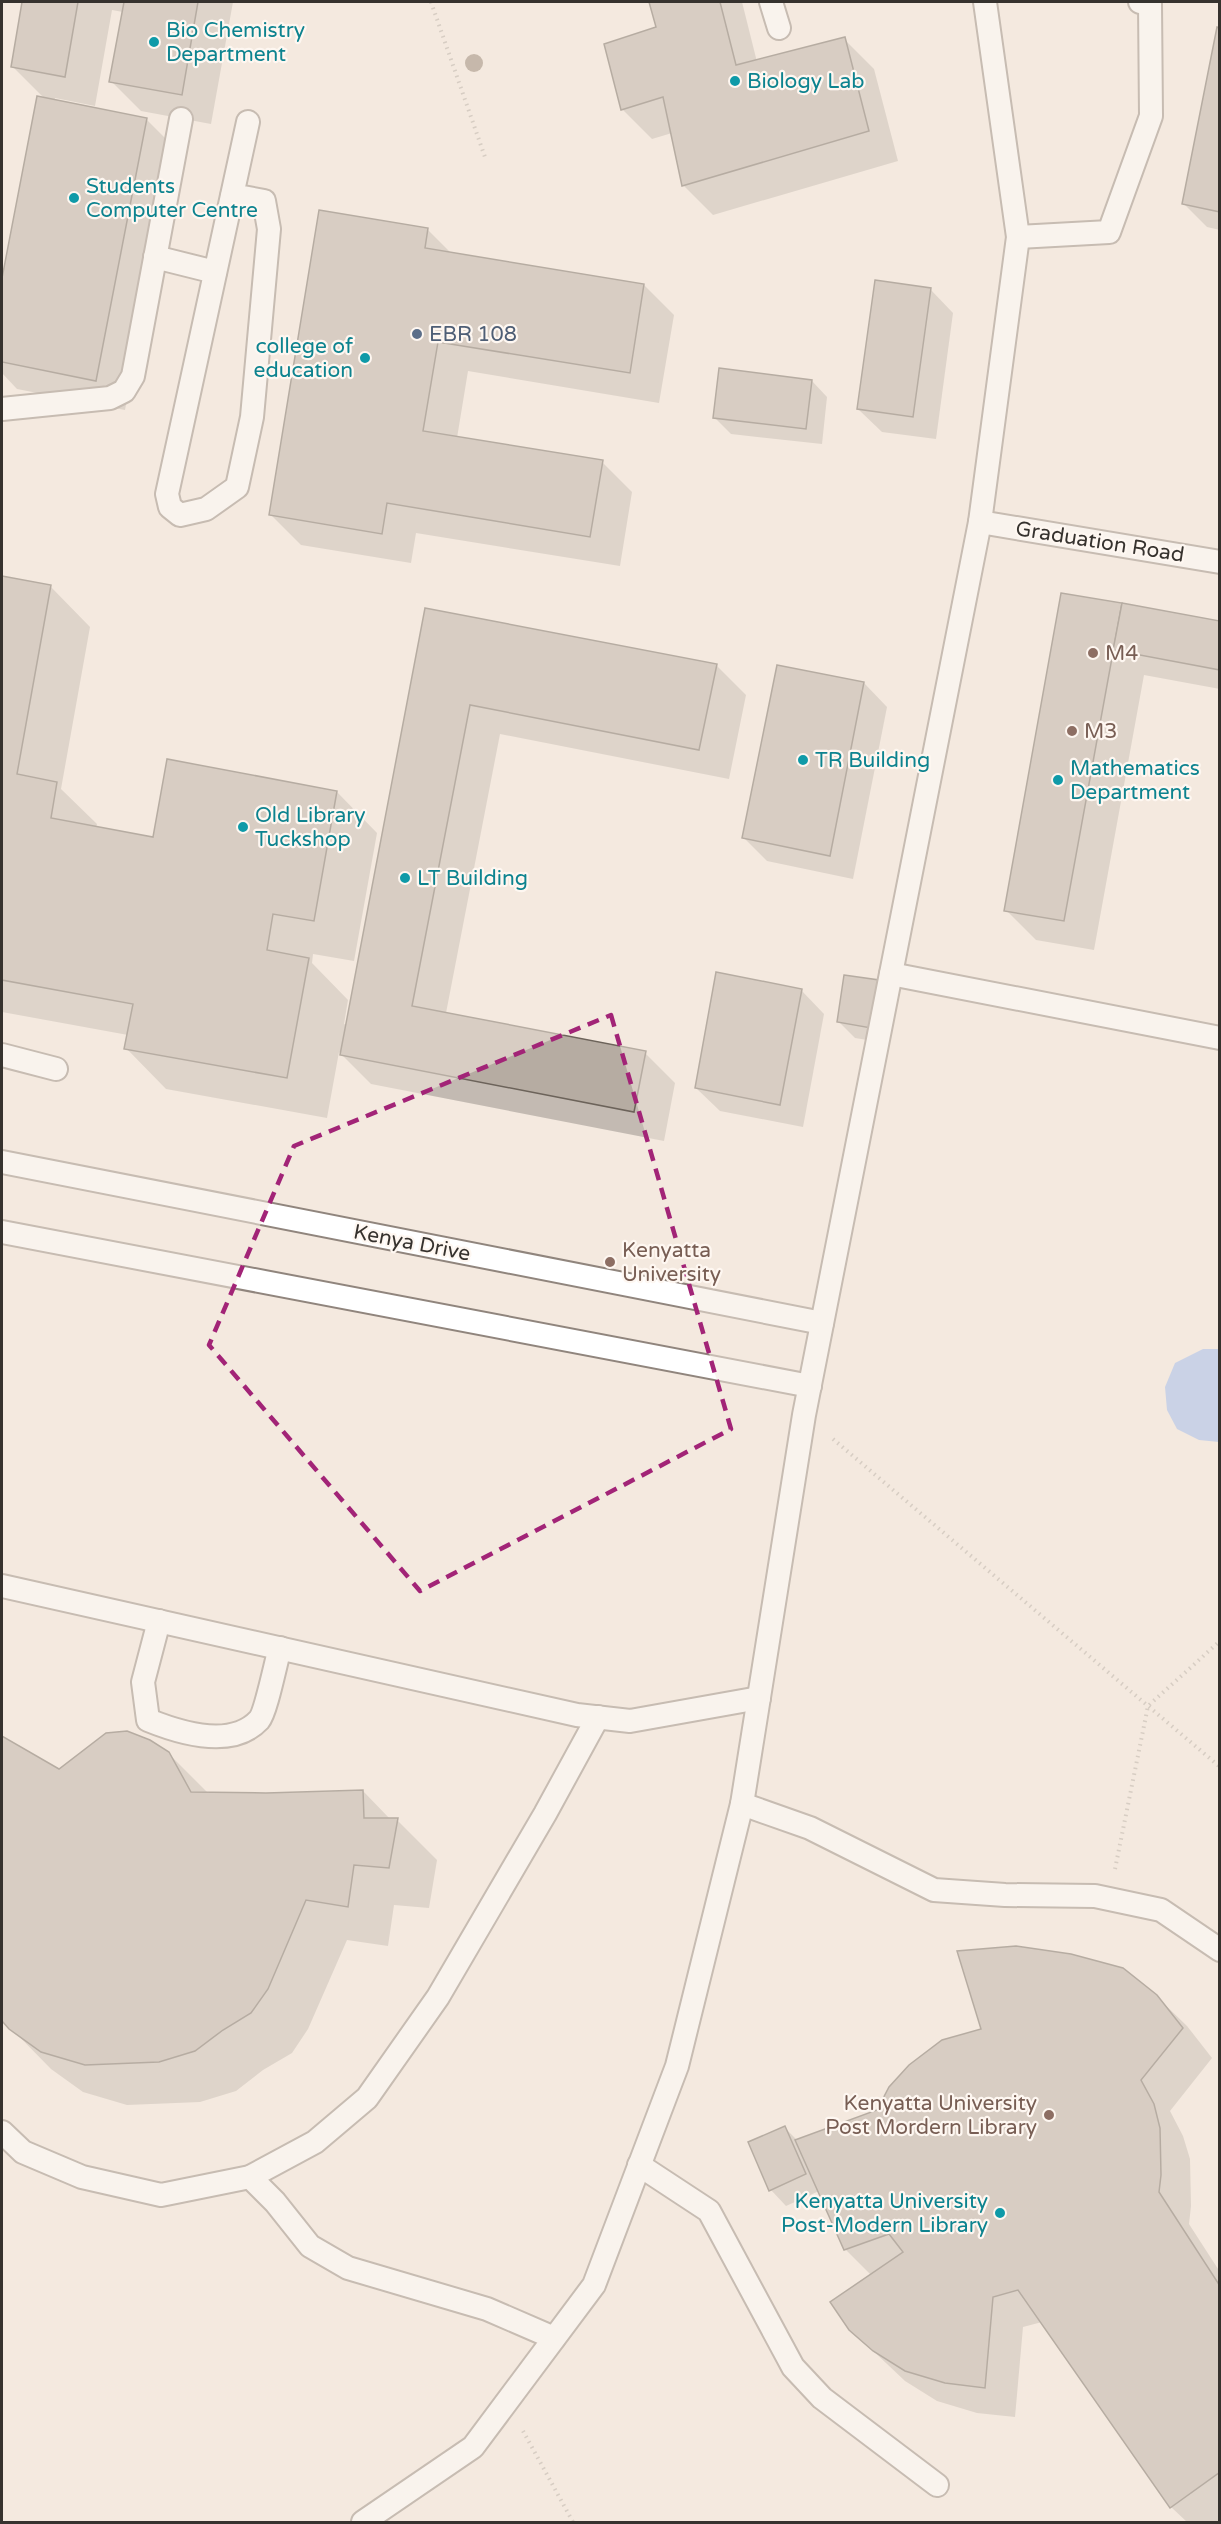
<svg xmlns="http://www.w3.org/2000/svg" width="1221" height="2524" font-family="'Varela Round',sans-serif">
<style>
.water{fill:#98b7ef}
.shadow{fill:#0003}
.building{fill:#b6aca2;stroke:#6c635a;stroke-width:1.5}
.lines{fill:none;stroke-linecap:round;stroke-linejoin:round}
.service-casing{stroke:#90857d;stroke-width:26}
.path{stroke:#b3aba3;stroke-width:4;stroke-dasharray:1.5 4.5;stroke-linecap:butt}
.service{stroke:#fff;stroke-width:22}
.tree{fill:#8e7d6d}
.marked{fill:none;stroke:#a22477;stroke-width:4.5;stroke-dasharray:12 8;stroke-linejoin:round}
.culture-dot{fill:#0f9aa8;stroke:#fef7f1;stroke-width:2}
.service-dot{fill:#5c6f8a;stroke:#fef7f1;stroke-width:2}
.education-dot{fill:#8d6e63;stroke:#fef7f1;stroke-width:2}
.labels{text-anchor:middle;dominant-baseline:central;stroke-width:4.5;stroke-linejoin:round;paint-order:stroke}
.culture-label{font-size:21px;fill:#0d838f;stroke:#fef7f1;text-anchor:start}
.service-label{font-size:21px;fill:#4e5e75;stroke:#fef7f1;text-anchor:start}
.street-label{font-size:21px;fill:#36322e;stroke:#fef7f1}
.education-label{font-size:21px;fill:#785e54;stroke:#fef7f1;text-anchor:start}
</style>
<rect width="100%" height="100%" fill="#f4e9df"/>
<polygon class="water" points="1203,1349 1219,1349 1219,1442 1199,1440 1177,1429 1167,1410 1165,1387 1175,1363"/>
<g class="shadow">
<polygon points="24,2 233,2 211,124 141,111 111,81 123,12 112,10 95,106 55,98 54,101 146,119 176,149 125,410 17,389 2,373 2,286 38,98 46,100 12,66"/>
<polygon points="651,2 742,2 757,62 844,39 874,69 898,161 713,215 683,185 672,133 652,139 622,109 658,28"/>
<polygon points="1220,29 1220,230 1207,227 1184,204"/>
<polygon points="427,229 452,254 644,285 674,315 659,403 468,371 457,438 602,462 632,492 620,566 416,533 411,563 301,545 271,515"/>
<polygon points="930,289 953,313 936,439 882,432 858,409"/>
<polygon points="812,381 827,397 822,444 731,434 715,418"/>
<polygon points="2,578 50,586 90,627 61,789 97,824 96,828 154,838 337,792 377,833 354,961 313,954 312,963 348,1000 344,1024 347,1025 426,610 716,665 746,695 729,779 500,734 446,1013 645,1053 675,1083 664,1141 371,1084 339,1052 327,1118 166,1089 126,1048 128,1035 2,1012"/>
<polygon points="1062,595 1220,623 1220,689 1144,675 1094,950 1036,940 1006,910"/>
<polygon points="864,683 887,707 853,879 767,861 744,838"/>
<polygon points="846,977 886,1043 855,1038 839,1022"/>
<polygon points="801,990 824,1014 803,1127 720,1111 696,1088"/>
<polygon points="2,1738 59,1770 168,1753 209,1794 266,1795 363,1791 391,1820 397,1820 437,1860 429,1908 394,1905 388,1946 347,1940 308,2029 292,2053 263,2070 236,2091 200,2102 127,2105 83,2092 51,2069 2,2019"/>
<polygon points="1156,1996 1187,2026 1212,2058 1170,2111 1183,2136 1190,2159 1191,2206 1189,2224 1220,2272 1220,2522 1187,2522 1171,2507 1042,2322 1023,2327 1015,2417 977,2413 937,2401 905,2381 850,2329 871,2275 845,2249 819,2191 786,2206 771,2190 785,2128 797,2140 878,2111"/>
</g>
<g class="building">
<polygon points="22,2 78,2 65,77 11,67"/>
<polygon points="124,2 198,2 182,95 109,82"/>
<polygon points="649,2 720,2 736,65 845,37 869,131 682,186 663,97 621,110 604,44 656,27"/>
<polygon points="1217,27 1220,28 1220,212 1182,204"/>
<polygon points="37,96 147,118 96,381 2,362 2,278"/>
<polygon points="319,210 428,228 425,248 644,284 630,373 438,342 423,431 603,460 590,537 387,503 382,534 269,515"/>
<polygon points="875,280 931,288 913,417 857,409"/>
<polygon points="719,368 812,380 806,429 713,418"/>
<polygon points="2,576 51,585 17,774 57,782 51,818 153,837 167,759 337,791 314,921 273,914 267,950 309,958 287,1078 124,1049 133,1004 2,980"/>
<polygon points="1061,593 1122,603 1064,921 1004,911"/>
<polygon points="1122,603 1220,621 1220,670 1113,650"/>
<polygon points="425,608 717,664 699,750 470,705 412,1006 646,1051 634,1112 340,1055"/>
<polygon points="777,665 864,682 830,856 742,838"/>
<polygon points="716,972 802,989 780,1105 695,1088"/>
<polygon points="844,975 879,980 871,1028 837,1022"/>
<polygon points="127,1731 150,1740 169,1752 191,1792 266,1793 363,1790 364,1818 398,1818 389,1868 354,1865 348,1907 306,1900 268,1989 251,2013 223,2030 195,2051 159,2062 85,2065 41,2052 9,2029 2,2021 2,1736 59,1769 106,1733"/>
<polygon points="1016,1946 1071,1954 1123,1968 1157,1995 1183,2028 1141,2080 1154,2104 1160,2128 1161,2175 1159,2192 1220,2286 1220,2472 1170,2508 1018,2290 993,2297 985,2388 945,2383 905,2371 873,2351 849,2330 830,2302 903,2252 889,2234 844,2250 795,2140 877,2110 889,2087 909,2065 942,2040 981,2029 957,1951"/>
<polygon points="785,2126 806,2174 769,2191 748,2142"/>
</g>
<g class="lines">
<defs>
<g id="service">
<polyline points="771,2 779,28"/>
<path d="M232 195 264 201 269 229 252 417 237 487 206 509 180 515 170 507 167 494C194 370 221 246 248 122"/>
<polyline points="1018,237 1109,232 1151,116 1150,4 1140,2"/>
<polyline points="155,257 215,272"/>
<polyline points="2,409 110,398 124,391 133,376 181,119"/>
<polyline points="980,522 1220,562"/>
<polyline points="891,974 1220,1038"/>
<polyline points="2,1055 56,1069"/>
<polyline points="2,1162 822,1323"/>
<polyline points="2,1232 810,1386"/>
<polyline points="2,1586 577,1715 630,1721 759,1698"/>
<path d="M159 1621 143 1682 148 1720C180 1733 232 1749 259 1720 266 1712 276 1661 280 1648"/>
<polyline points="742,1804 810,1828 934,1890 1005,1895 1095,1896 1161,1910 1220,1950"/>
<polyline points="2,2132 23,2152 82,2177 161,2195 250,2177 315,2142 367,2098 438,1997 545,1814 598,1717"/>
<polyline points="639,2165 709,2211 793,2367 822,2398 937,2485"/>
<polyline points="250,2177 275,2202 310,2246 348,2268 487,2309 554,2338"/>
<polyline points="363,2522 473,2447 594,2285 677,2066 742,1804 804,1415 980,522 1018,237 985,2"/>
</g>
</defs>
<use href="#service" class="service-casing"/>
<g class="path">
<polyline points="431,2 486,160"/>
<polyline points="833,1439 1220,1767"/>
<polyline points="1115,1869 1148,1706 1220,1641"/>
<polyline points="523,2431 573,2522"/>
</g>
<use href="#service" class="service"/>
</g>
<circle class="tree" cx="474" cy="63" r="9"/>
<path d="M0 0H1221V2524H0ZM611 1015 731 1429 420 1591 209 1345 294 1146Z" fill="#f4e9df" fill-opacity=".55" fill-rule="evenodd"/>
<path class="marked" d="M611 1015 731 1429 420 1591 209 1345 294 1146Z"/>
<g class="culture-dot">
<circle cx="154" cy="42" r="6"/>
<circle cx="735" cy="81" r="6"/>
<circle cx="74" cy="198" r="6"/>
<circle cx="365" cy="358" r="6"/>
<circle cx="803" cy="760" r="6"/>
<circle cx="1058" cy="780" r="6"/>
<circle cx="243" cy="827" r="6"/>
<circle cx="405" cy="878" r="6"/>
<circle cx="1000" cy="2213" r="6"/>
</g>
<circle class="service-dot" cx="417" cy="334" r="6"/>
<g class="education-dot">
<circle cx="1093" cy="653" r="6"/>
<circle cx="1072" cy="731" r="6"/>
<circle cx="610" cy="1262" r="6"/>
<circle cx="1049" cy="2115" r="6"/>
</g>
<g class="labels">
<g class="culture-label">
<text x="166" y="30">Bio Chemistry<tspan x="166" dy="24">Department</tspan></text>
<text x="747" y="81">Biology Lab</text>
<text x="86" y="186">Students<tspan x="86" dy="24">Computer Centre</tspan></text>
<text x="353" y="346" text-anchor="end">college of<tspan x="353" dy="24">education</tspan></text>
<text x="815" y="760">TR Building</text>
<text x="1070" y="768">Mathematics<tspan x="1070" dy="24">Department</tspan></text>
<text x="255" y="815">Old Library<tspan x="255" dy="24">Tuckshop</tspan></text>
<text x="417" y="878">LT Building</text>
<text x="988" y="2201" text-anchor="end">Kenyatta University<tspan x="988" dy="24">Post-Modern Library</tspan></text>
</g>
<g class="service-label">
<text x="429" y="334">EBR 108</text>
</g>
<g class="street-label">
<text transform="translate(1100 542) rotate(9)">Graduation Road</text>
<text transform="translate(412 1243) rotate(11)">Kenya Drive</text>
</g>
<g class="education-label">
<text x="1105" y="653">M4</text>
<text x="1084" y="731">M3</text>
<text x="622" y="1250">Kenyatta<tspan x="622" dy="24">University</tspan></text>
<text x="1037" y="2103" text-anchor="end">Kenyatta University<tspan x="1037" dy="24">Post Mordern Library</tspan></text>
</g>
</g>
<rect width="1221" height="2524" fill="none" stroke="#36322e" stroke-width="6"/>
</svg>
